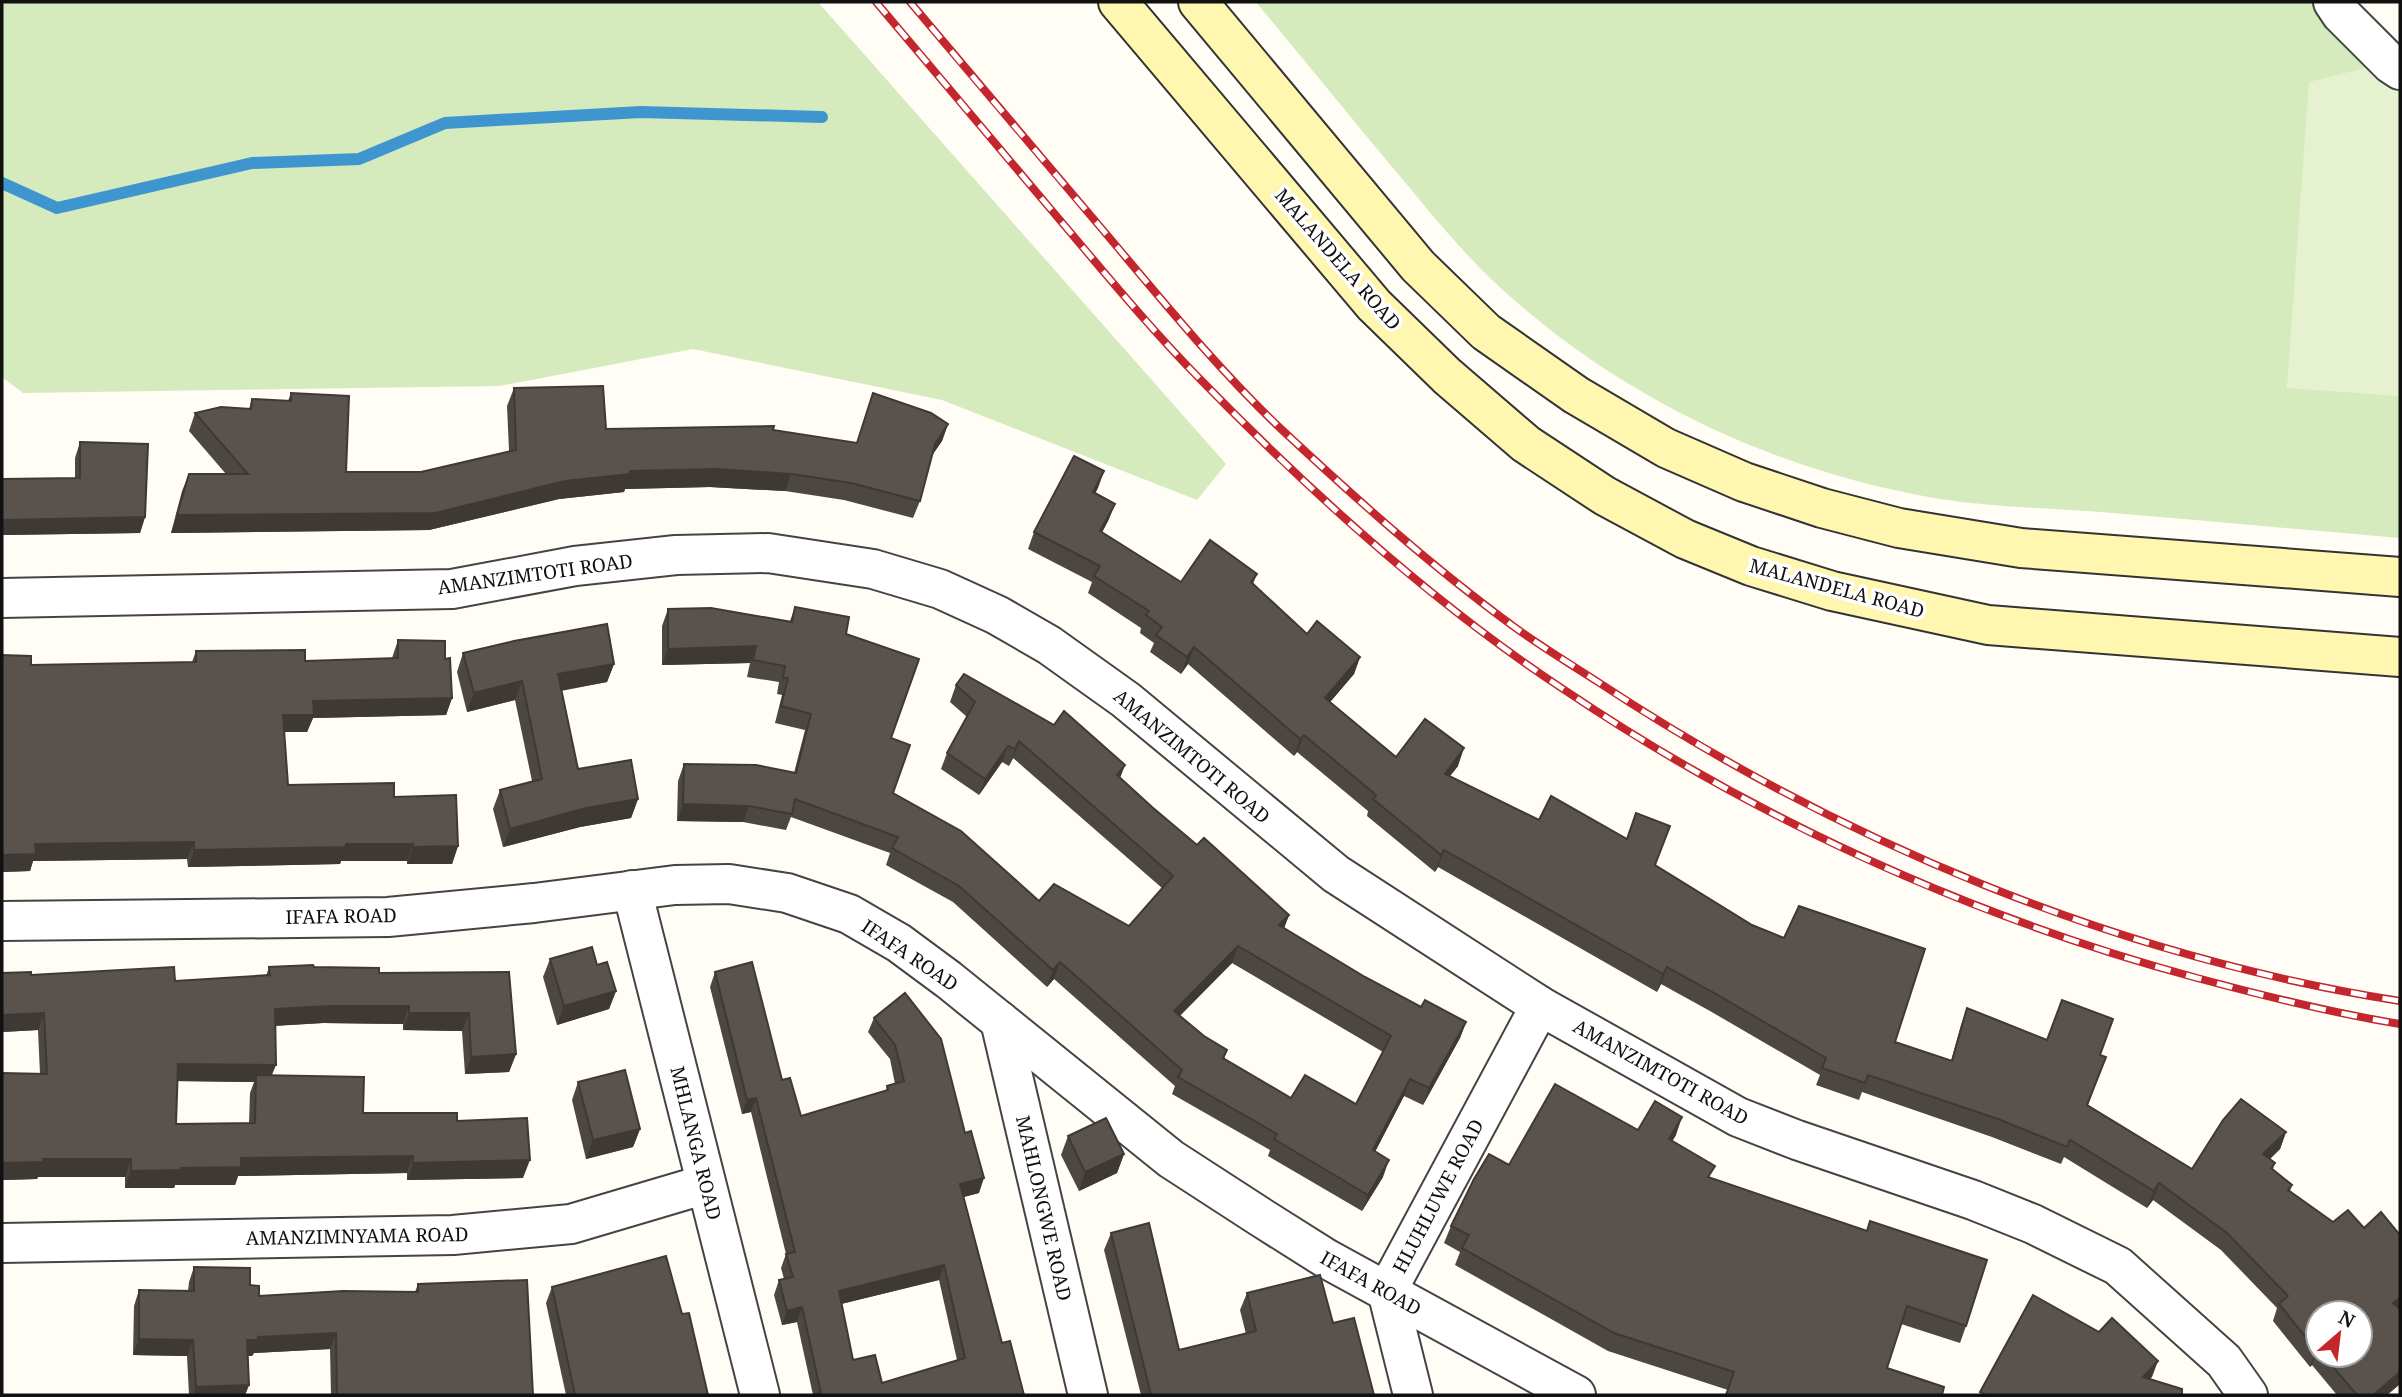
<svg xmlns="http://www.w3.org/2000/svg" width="2402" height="1397" font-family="'Noto Serif',serif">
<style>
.green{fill:#d5ebbd}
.pitch{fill:#e6f2cf}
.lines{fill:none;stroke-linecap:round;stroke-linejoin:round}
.stream{stroke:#3f96cf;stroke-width:12}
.minor-casing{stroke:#444;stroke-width:42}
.secondary-casing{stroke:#333;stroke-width:42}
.minor{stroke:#fff;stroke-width:38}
.secondary{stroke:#fff6b0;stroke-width:38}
.rail-casing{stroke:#c4262e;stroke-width:8}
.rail{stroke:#fff;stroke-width:5;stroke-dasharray:16;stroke-linecap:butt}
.wall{fill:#4d4742;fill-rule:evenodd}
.shaded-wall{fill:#3f3936}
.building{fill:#5a524d;stroke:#3f3936;stroke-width:2;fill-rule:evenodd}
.labels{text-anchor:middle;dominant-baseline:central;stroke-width:7;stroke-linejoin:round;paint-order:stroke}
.street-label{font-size:19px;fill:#111;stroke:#fff}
</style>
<rect width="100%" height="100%" fill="#fffdf5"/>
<g class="green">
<polygon points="2,2 818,2 1226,464 1197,500 942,400 693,349 500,386 23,393 2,377"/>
<path d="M1256 2H2315L2369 67 2287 387 2400 396V538C2305 530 2209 521 2113 513 2056 508 1997 508 1940 499 1772 471 1613 395 1490 278 1453 242 1421 201 1388 162 1344 109 1300 55 1256 2Z"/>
</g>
<polygon class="pitch" points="2369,67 2400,86 2400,396 2287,388 2309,82"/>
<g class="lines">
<polyline class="stream" points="2,183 57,208 252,163 359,159 445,123 641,112 822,117"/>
<defs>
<g id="minor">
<polyline points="2333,2 2341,14 2391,64 2400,70"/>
<polyline points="2,598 452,589 575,566 676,555 768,553 873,569 940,589 997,615 1049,645 1126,700 1336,874 1540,1006 1738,1117 1797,1140 1973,1200 2033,1224 2118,1266 2224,1361 2248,1395"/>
<polyline points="632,890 760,1395"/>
<polyline points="2,921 388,917 534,903 675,885 729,884 787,893 849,914 899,943 949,980 1171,1159 1262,1218 1327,1259 1576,1395"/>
<polyline points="1000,1021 1088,1395"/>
<polyline points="2,1243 453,1235 571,1224 706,1184"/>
<polyline points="1413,1395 1387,1291 1540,1006"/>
</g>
<g id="secondary">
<polyline points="1118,2 1374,305 1447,376 1526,444 1605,496 1685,539 1751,566 1832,591 1988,625 2400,657"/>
<polyline points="1198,2 1418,266 1486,332 1576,395 1666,448 1744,482 1822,508 1899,528 2021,548 2400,577"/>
</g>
</defs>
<use href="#minor" class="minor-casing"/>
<use href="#secondary" class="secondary-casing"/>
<use href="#minor" class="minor"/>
<use href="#secondary" class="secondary"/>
<defs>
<g id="rail">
<path d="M876 2C937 74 998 147 1059 219 1104 272 1148 326 1197 376 1307 489 1431 602 1563 689 1759 821 1969 916 2197 978 2264 996 2332 1013 2400 1024"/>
<path d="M910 2C977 82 1045 162 1113 242 1166 305 1220 371 1280 428 1354 497 1431 566 1513 626 1540 646 1569 663 1598 682 1839 841 2114 956 2400 1001"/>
</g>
</defs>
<use href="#rail" class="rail-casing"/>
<use href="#rail" class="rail"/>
</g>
<g class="wall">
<polygon points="514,388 606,429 773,430 856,443 948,424 942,441 931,457 920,501 913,518 844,500 785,491 710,487 625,489 624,492 559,499 429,530 171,533 182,491 189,474 226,474 189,431 195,413 249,409 252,399 288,401 291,393 346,472 421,472 509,451 507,406"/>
<polygon points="80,442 145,517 140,533 2,535 2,479 75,478 75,458"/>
<path d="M1104 471 1095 494 1115 504 1108 521 1102 532 1181 582 1257 574 1253 584 1307 634 1360 657 1354 674 1330 702 1396 757 1458 766 1450 776 1539 820 1655 865 1895 1042 1951 1061 1961 1025 1967 1008 2047 1040 2106 1057 2088 1105 2192 1169 2286 1132 2280 1149 2270 1159 2275 1163 2273 1169 2292 1185 2290 1191 2400 1384 2387 1395H2337L2312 1365 2310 1367 2273 1321 2277 1308 2221 1250 2153 1200 2147 1208 2064 1157 2061 1164 1992 1137 1862 1092 1859 1100 1816 1085 1820 1075 1710 1011 1661 984 1657 992 1438 867 1435 872 1367 816 1368 811 1297 752 1294 756 1188 664 1181 674 1150 652 1154 643 1140 633 1141 628 1088 593 1092 582 1028 549 1034 532ZM2318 1313 2360 1355H2318Z"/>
<path d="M795 607 846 634 891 738 893 793 1039 901 1129 926 1162 888 1013 758 1009 766 1002 762 979 795 941 769 947 753 967 717 950 702 956 685 1121 778 1152 807 1197 845 1289 915 1284 928 1365 977 1421 1007 1466 1022 1460 1038 1423 1105 1404 1096 1375 1152 1383 1177 1362 1211 1268 1156 1270 1150 1172 1094 1175 1086 1054 979 1047 987 953 902 886 865 890 853 791 817 786 830 743 822 677 821 678 781 684 764 794 773 805 730 775 723 782 695 777 694 779 682 747 677 750 663 662 665V626L668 609 790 621ZM1232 963 1383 1052 1356 1104 1291 1098 1224 1059 1227 1050 1204 1036 1180 1016Z"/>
<polygon points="398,640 445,659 452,698 446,715 313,718 307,732 284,732 288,785 394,797 458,846 452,864 407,864 407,861 341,861 340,864 188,867 187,859 33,861 30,871 2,872 2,655 31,665 192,662 196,651 305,661 392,658"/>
<polygon points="463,653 614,664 607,682 561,691 578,769 638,799 631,818 580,827 503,847 493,809 500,790 532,781 515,700 467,712 457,672"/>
<polygon points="550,959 597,965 616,991 609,1009 557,1025 543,977"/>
<path d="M269 967H314L379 973 509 972 516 1054 509 1072 465 1074 462 1031 403 1030V1024L323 1023 275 1026 272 1075 363 1113 457 1121 523 1178 407 1180V1173L238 1176 235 1185H175L174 1188H125V1177H38L37 1179 2 1180V1073L40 1074 38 1030 2 1032V973L175 981 266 976ZM177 1081 254 1082 250 1093 249 1123 176 1124Z"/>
<path d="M715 972 782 1080 801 1116 886 1091 887 1086 895 1084 890 1059 868 1032 874 1018 905 993 979 1193 964 1197 1002 1343 1024 1395H813L797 1322 782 1325 774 1295 779 1280 784 1279 781 1268 786 1254 751 1112 742 1114 710 987ZM939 1280 957 1360 882 1383 853 1360 841 1304Z"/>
<polygon points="578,1082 640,1129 633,1147 586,1159 572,1100"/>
<polygon points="1638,1130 1676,1135 1672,1141 1710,1178 1966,1326 1960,1343 1901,1324 1887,1368 1942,1395 1726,1395 1728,1390 1608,1351 1455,1265 1460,1252 1444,1243 1451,1226 1509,1165"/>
<polygon points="1068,1136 1124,1154 1117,1173 1079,1191 1061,1155"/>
<polygon points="1111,1233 1179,1350 1246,1334 1240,1310 1247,1293 1333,1323 1374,1395 1141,1395 1104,1250"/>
<polygon points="194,1267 250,1285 259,1296 415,1292 418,1284 533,1395 331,1395 330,1349 254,1353 252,1356 248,1356 249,1385 245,1395 189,1395 187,1356 133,1355 134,1306 139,1290 188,1291 189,1282"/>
<polygon points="552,1287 682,1314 708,1395 566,1395 546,1303"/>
</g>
<g class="shaded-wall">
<polygon points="948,424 942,441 928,461 935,444"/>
<polygon points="716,469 791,474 785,491 710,487 625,489 624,492 559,499 429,530 171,533 177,515 565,481 630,471"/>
<polygon points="1104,471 1098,488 1087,509 1093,492"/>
<polygon points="1115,504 1108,521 1094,548 1100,531"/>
<polygon points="145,517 140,533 2,535 2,520"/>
<polygon points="756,646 750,663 662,665 668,649"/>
<polygon points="1194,647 1188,664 1181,674 1187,657"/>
<polygon points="1360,657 1354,674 1319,715 1325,698"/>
<polygon points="614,664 607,682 551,692 558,674"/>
<polygon points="522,681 515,700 467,712 474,693"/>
<polygon points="452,698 446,715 313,718 307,732 277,732 283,715 313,701"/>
<polygon points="1304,735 1297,752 1294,756 1300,739"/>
<polygon points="1019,741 1013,758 1009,766 1015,749"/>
<polygon points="1008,746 1002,762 979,795 985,779"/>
<polygon points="1464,748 1458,766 1438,791 1445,774"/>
<polygon points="1125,765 1119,781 1117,775"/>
<polygon points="638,799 631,818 580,827 503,847 510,829 586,808"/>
<polygon points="683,804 749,806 743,822 677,821"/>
<polygon points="194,842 187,859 33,861 30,871 2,872 2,855 35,844"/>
<polygon points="346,844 413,844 407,861 341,861 340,864 188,867 194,850"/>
<polygon points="458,846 452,864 407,864 413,847"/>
<polygon points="1444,850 1438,867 1435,872 1441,855"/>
<polygon points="1289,915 1283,931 1279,925"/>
<polygon points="1238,946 1232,963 1168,1027 1174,1011"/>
<polygon points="1060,962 1054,979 1047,987 1053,970"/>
<polygon points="1667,967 1661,984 1657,992 1663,974"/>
<polygon points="616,991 609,1009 557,1025 564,1006"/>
<polygon points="329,1006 409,1006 403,1024 323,1023 269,1026 275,1009"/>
<polygon points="44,1013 38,1030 2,1032 2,1015"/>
<polygon points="409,1013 469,1013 462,1031 403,1030"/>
<polygon points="1466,1022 1460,1038 1423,1105 1429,1088"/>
<polygon points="516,1054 509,1072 465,1074 471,1057"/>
<polygon points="178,1064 276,1065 269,1082 256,1075 254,1082 171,1081"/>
<polygon points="1410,1079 1404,1096 1367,1167 1373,1150"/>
<polygon points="756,1098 751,1112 742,1114 747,1100"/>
<polygon points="1682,1117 1676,1135 1663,1157 1669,1139"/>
<polygon points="640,1129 633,1147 586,1159 593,1140"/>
<polygon points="2286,1132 2280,1149 2257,1171 2263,1154"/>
<polygon points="1124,1154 1117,1173 1079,1191 1085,1172"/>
<polygon points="413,1156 407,1173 238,1176 235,1185 175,1185 174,1188 125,1188 131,1171 181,1168 241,1158"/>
<polygon points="43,1159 131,1159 125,1177 38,1177 37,1179 2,1180 2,1163"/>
<polygon points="530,1160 523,1178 407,1180 413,1163"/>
<polygon points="1389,1160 1383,1177 1362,1211 1368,1195"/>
<polygon points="984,1178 979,1193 955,1199 960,1184"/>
<polygon points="2159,1183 2153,1200 2147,1208 2154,1191"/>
<polygon points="944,1265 939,1280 833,1306 839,1291"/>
<polygon points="2400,1298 2400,1310 2393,1303"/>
<polygon points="802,1307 797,1322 782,1325 787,1311"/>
<polygon points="336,1333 330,1349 254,1353 252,1356 242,1356 247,1340 258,1337"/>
<polygon points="139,1339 193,1340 187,1356 133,1355"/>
<polygon points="2318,1348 2312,1365 2310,1367 2316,1350"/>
<polygon points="2158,1361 2152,1377 2137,1393 2143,1377"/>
<polygon points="2400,1372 2400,1384 2387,1395 2373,1395"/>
<polygon points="249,1385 245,1395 193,1395 196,1387"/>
</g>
<g class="building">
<polygon points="603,386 606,429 774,426 773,430 857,443 873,393 931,413 948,424 935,444 920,501 851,483 791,474 716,469 630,471 630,474 565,481 435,513 177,515 189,474 248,474 195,413 221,407 251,409 252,399 291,401 291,393 349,396 346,472 421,472 516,450 514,388"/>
<polygon points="80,442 148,444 145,517 2,520 2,479 80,478"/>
<polygon points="1074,456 1104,471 1093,492 1115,504 1100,531 1181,582 1210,540 1257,574 1251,582 1307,634 1317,621 1360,657 1325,698 1396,757 1425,719 1464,748 1445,774 1539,820 1551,796 1627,839 1636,813 1670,826 1655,865 1752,925 1784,938 1799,906 1925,949 1895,1042 1952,1061 1967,1008 2047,1040 2062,1000 2113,1019 2100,1055 2106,1057 2087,1105 2192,1169 2223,1120 2241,1099 2286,1132 2263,1154 2275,1163 2271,1168 2292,1185 2288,1190 2333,1222 2348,1210 2364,1228 2381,1212 2400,1235 2400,1298 2393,1303 2400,1309 2400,1372 2373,1395 2357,1395 2323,1355 2360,1355 2360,1313 2318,1313 2318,1349 2316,1350 2279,1304 2288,1296 2227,1233 2159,1183 2154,1191 2070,1140 2067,1147 1998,1119 1868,1075 1865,1083 1822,1068 1826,1058 1716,994 1667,967 1663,974 1444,850 1441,855 1373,799 1376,795 1304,735 1300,739 1194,647 1187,657 1156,635 1162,627 1146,615 1149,611 1094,576 1100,566 1034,532"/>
<path d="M795 607 849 617 846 634 919 659 891 738 910 745 893 793 961 831 1039 901 1054 884 1129 926 1173 876 1019 741 1015 749 1008 746 985 779 947 753 975 702 956 685 964 674 1054 725 1064 711 1125 765 1117 775 1152 807 1197 845 1204 838 1289 915 1279 925 1365 977 1421 1007 1425 1000 1466 1022 1429 1088 1410 1079 1373 1150 1389 1160 1368 1195 1274 1139 1277 1134 1178 1077 1182 1070 1060 962 1053 970 959 886 892 848 898 837 795 799 792 814 749 806 683 804 684 764 756 765 796 773 811 714 781 706 788 678H783L785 666 753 660 756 646 668 649V609L711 608 792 622ZM1238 946 1391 1036 1356 1104 1305 1075 1291 1098 1223 1058 1227 1050 1204 1036 1174 1011Z"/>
<polygon points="607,624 614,664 558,674 578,769 631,760 638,799 586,808 510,829 500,790 542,779 522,681 474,693 463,653 514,641"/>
<polygon points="398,640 445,641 445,659 450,658 452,698 313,701 314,715 283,715 288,785 394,783 394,797 456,795 458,846 413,847 413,844 346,844 346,847 194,850 194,842 35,844 36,854 2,855 2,655 31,656 31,665 196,662 196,651 305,650 305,661 398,658"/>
<polygon points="592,947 597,965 607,962 616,991 564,1006 550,959"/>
<path d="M752 962 782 1080 790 1078 801 1116 888 1090 887 1086 904 1081 895 1045 874 1018 905 993 941 1039 965 1133 971 1131 984 1178 960 1184 1002 1343 1010 1341 1024 1395H814L821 1393 802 1307 787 1311 779 1280 793 1277 786 1254 795 1252 756 1098 747 1100 715 972ZM944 1265 965 1358 882 1383 875 1355 853 1360 839 1291Z"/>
<polygon points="313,965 314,967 379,968 379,973 509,972 516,1054 471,1057 469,1013 409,1013 409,1006 329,1006 275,1009 276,1065 178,1064 176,1124 255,1123 256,1075 364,1077 363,1113 457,1113 457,1121 527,1118 530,1160 413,1163 413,1156 241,1158 241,1167 181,1168 181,1170 131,1171 131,1159 43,1159 44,1162 2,1163 2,1073 47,1074 44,1013 2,1015 2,973 31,972 31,975 174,967 175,981 270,975 269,967"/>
<polygon points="625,1070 640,1129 593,1140 578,1082"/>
<polygon points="1555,1084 1638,1130 1655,1101 1682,1117 1669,1139 1715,1166 1708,1177 1867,1231 1870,1221 1987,1260 1966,1326 1907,1306 1887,1368 1944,1387 1942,1395 1726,1395 1734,1372 1614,1333 1462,1248 1469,1235 1451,1226 1474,1179 1489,1154 1509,1165"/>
<polygon points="1106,1118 1124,1154 1085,1172 1068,1136"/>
<polygon points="1149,1223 1179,1350 1256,1331 1247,1293 1320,1275 1333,1323 1354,1318 1374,1395 1151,1395 1111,1233"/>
<polygon points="666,1256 682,1314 689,1313 708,1395 575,1395 552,1287"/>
<polygon points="194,1267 250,1268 250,1285 259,1286 259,1296 343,1291 418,1292 418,1284 527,1280 533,1395 337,1395 336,1333 258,1337 258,1340 247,1340 249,1385 196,1387 193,1340 139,1339 139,1290 194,1291"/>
<polygon points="2033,1295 2099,1332 2112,1318 2158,1361 2143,1377 2182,1389 2182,1395 1986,1395 1980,1392"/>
</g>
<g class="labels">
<g class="street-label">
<text transform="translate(1338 259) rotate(49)">MALANDELA ROAD</text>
<text transform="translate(535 574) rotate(-8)">AMANZIMTOTI ROAD</text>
<text transform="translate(1837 588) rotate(15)">MALANDELA ROAD</text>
<text transform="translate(1192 756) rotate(40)">AMANZIMTOTI ROAD</text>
<text transform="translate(341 916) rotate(-1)">IFAFA ROAD</text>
<text transform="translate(910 955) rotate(34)">IFAFA ROAD</text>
<text transform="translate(1661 1072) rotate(29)">AMANZIMTOTI ROAD</text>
<text transform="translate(696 1143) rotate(76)">MHLANGA ROAD</text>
<text transform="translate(1438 1196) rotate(-62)">HLUHLUWE ROAD</text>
<text transform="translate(1044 1208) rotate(77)">MAHLONGWE ROAD</text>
<text transform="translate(357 1236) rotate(-1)">AMANZIMNYAMA ROAD</text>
<text transform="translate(1371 1283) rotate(29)">IFAFA ROAD</text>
</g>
</g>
<rect width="2402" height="1397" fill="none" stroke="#111111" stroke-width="7"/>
<g transform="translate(2339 1334) rotate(28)"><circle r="33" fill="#ffffff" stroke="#a0a0a0" stroke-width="2"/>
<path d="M0-5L12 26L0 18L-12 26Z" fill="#c4262e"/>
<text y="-10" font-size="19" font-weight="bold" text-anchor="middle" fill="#111111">N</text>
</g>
</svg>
